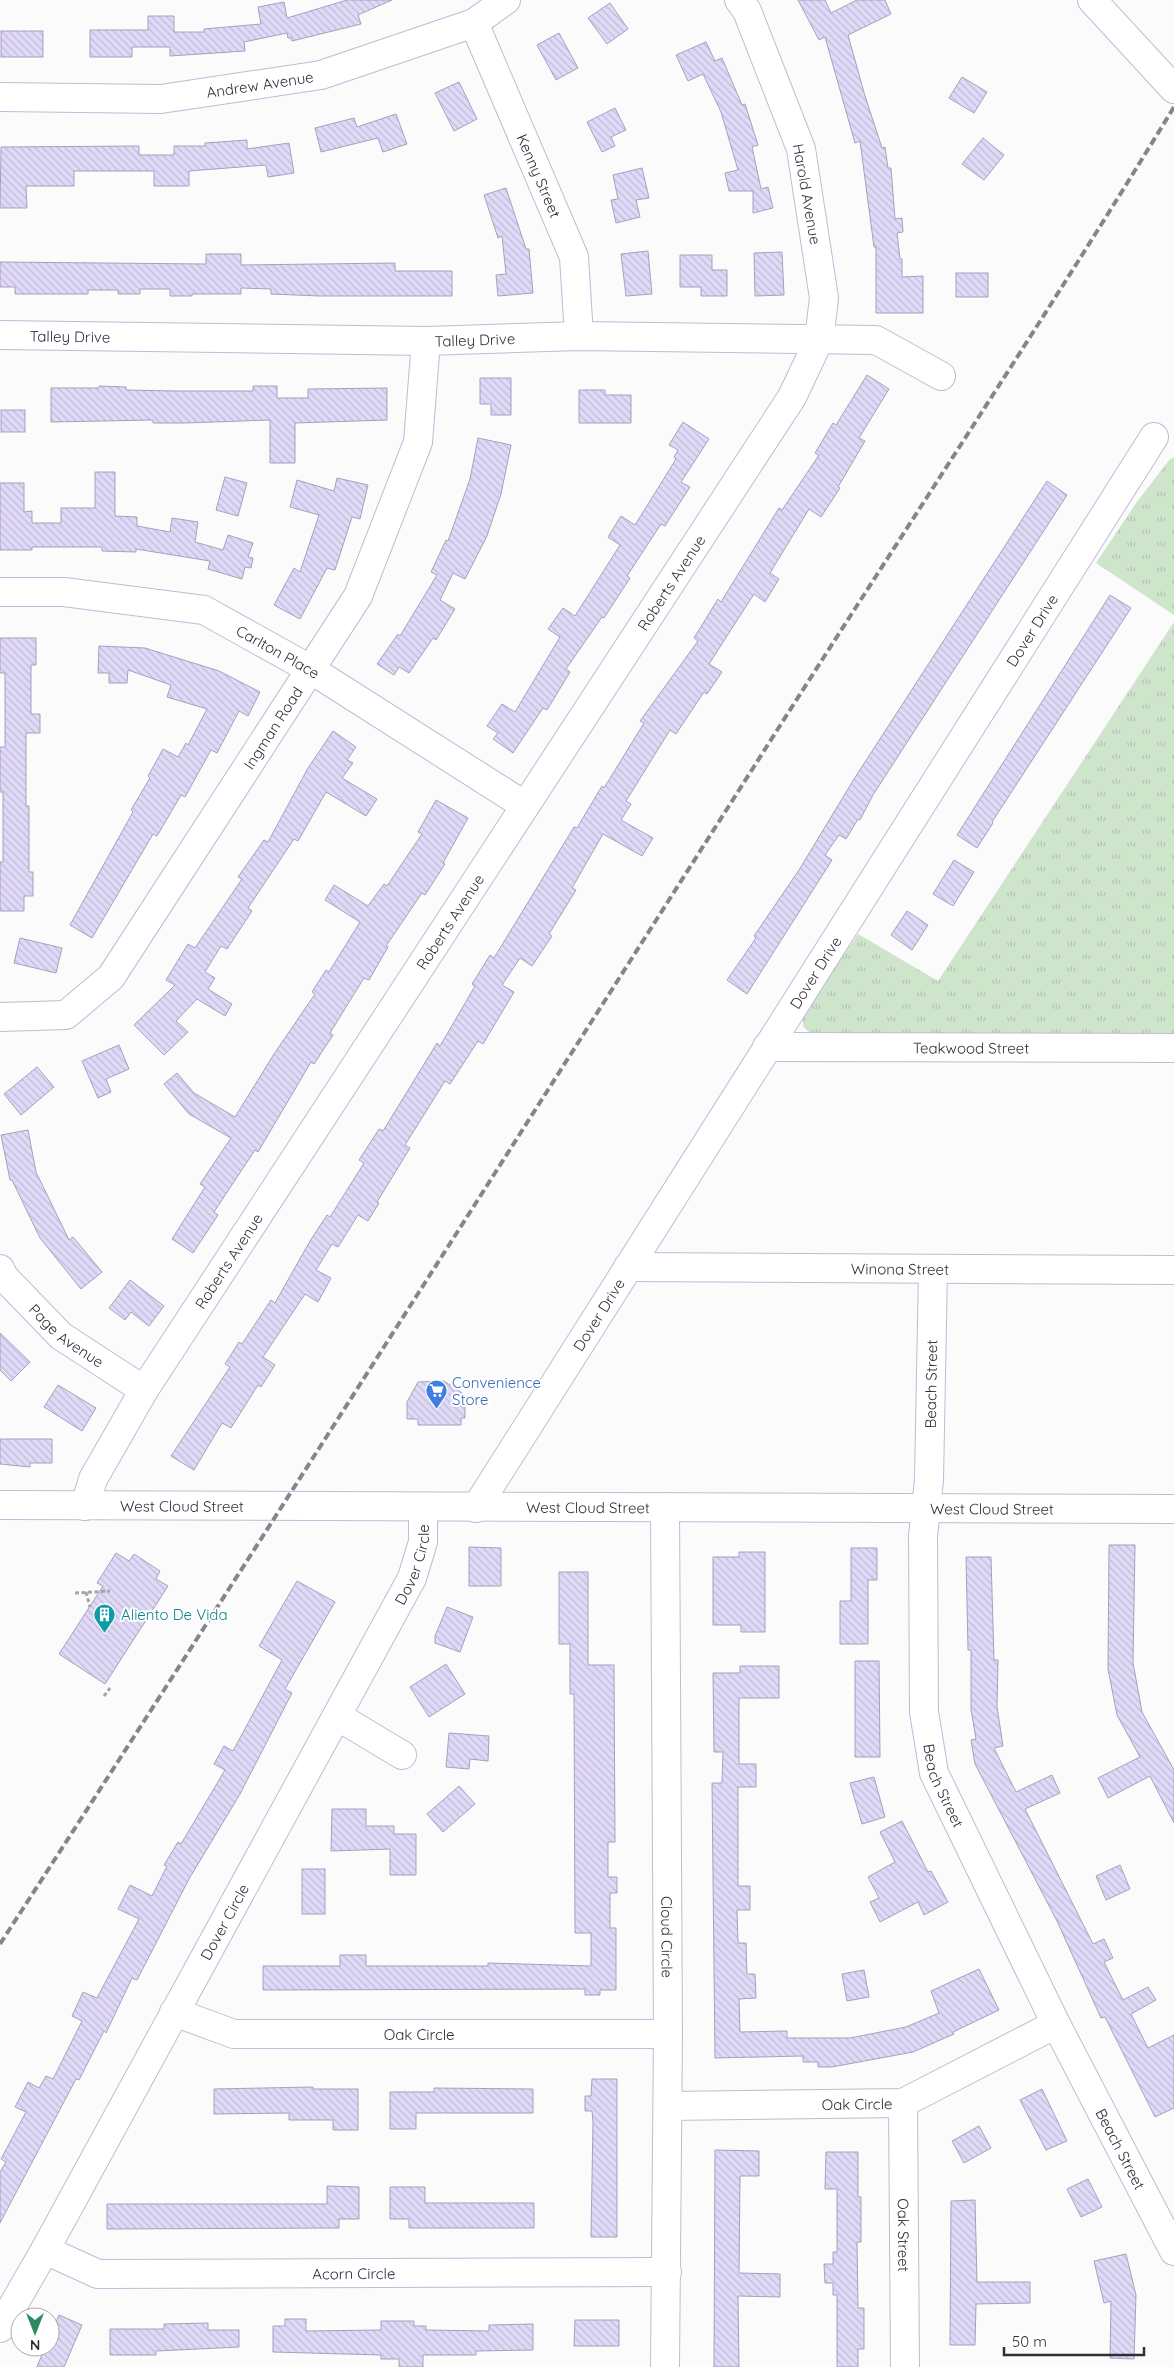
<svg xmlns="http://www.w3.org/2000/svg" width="1174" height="2367" font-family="Quicksand,sans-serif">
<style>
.grass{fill:url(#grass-tufts)}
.building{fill:url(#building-back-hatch);stroke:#a7a0bd}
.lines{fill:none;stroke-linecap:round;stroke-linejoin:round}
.minor-casing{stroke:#c1bad8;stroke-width:30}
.major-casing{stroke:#c1bad8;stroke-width:30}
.highway-casing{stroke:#c1bad8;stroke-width:30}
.path{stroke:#a6a4a9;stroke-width:3;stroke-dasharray:4 2.5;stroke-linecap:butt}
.minor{stroke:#fff;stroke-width:28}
.major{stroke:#fff;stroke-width:28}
.highway{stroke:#fff;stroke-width:28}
.rail{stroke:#86858b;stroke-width:4;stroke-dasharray:8 4;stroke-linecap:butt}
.labels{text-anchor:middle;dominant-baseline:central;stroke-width:4;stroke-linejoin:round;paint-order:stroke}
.street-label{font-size:15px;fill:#302d39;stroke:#fff}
.shop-label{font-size:15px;fill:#366cbe;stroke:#fff;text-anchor:start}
.culture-label{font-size:15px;fill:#0d838f;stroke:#fff;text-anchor:start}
</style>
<defs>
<pattern id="grass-tufts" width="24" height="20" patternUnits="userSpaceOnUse" patternTransform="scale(1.25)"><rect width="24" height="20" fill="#cee5cc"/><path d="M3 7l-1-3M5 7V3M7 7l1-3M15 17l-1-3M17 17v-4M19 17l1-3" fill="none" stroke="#b1c5b0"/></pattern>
<pattern id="building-back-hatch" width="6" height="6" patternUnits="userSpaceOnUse" patternTransform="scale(1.25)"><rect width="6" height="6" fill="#e0d9f8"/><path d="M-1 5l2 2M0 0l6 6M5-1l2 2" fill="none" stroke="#c0bbd5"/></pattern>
</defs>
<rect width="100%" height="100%" fill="#fbfbfb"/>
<g class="grass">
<polygon points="1174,458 1174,615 1096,563 1136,503 1170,459"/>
<polygon points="1174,622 1174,1035 811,1035 803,1026 803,1015 858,934 938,981"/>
</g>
<g class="building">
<polygon points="347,0 392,0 358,15 361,24 292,41 291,38 288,38 287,33 244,42 245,51 170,56 170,47 132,47 132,57 90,57 90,30 148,30 148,16 174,16 174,32 204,32 204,29 261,24 258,7 284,2 287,18"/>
<polygon points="798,0 825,0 831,13 857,0 885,0 891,14 848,35 865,96 882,148 885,147 888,168 891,168 895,219 902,218 903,232 897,233 900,259 902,259 902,277 923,276 923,313 876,313 876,247 874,247 860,141 855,143 825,37 819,40"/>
<polygon points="610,3 628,29 607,44 588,18"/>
<rect x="1" y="31" width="42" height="26"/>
<polygon points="559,33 578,68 556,80 537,45"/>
<polygon points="706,42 715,61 722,58 742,105 745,104 758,145 752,147 761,189 768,187 773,208 753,213 753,191 729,191 725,173 738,170 721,112 703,74 688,81 676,55"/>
<polygon points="962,77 987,92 974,113 949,98"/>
<polygon points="459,82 477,119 454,131 435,93"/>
<polygon points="615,108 626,130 611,137 615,146 602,152 587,122"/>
<polygon points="396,114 407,144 383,152 378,138 321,152 315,128 354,118 357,127"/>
<polygon points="983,138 1004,155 984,180 962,164"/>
<polygon points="247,140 247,149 289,143 294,173 268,177 266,165 189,171 189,186 154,186 154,171 74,171 74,186 26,186 27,208 0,208 1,147 139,146 139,155 174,155 174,146 205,146 205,143"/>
<polygon points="642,168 649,198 636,200 640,217 616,223 611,200 618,199 613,175"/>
<polygon points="506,188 526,249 529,249 533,293 498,296 496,275 506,274 502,236 498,238 484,195"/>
<polygon points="648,251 652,294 626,296 621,254"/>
<polygon points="782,252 784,295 755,296 754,253"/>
<polygon points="206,254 241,254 241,265 395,263 395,271 452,271 452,296 320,296 271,294 271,289 241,288 241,294 192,294 192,296 170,296 170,289 140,289 140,294 118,294 118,290 88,290 88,294 15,294 15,287 0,287 0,262 206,264"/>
<polygon points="680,255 712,255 712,270 727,270 727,296 701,296 701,287 680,287"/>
<rect x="956" y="273" width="32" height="24"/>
<polygon points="867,375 889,389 859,438 865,441 838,487 840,488 821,517 809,509 770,573 779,579 765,602 754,594 709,664 722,672 707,694 704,692 676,734 670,730 626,801 631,804 621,820 653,838 642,856 603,834 572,888 576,890 549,934 552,936 532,966 520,958 502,985 514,992 483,1044 478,1041 450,1084 445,1081 405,1145 410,1148 377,1202 379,1203 368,1221 358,1215 338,1247 332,1244 316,1270 331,1278 318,1302 305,1294 263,1357 275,1365 261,1387 258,1385 231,1428 222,1423 194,1470 171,1456 230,1367 225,1364 239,1342 242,1344 271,1300 275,1303 310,1241 327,1215 330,1217 364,1163 359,1160 379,1129 383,1131 437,1043 440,1046 475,986 472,984 490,955 494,958 574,827 577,828 602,786 604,788 644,723 640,721 698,641 694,638 718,599 721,602 779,508 782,510 819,455 815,453 833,423 836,425"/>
<polygon points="480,378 511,378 511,415 491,415 491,404 480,404"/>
<polygon points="99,386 126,387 126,390 177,391 253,391 253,386 277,386 277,398 308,398 308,389 387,388 387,420 295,423 295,463 270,463 270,420 186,423 153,423 153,420 51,422 51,388 99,388"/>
<polygon points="579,390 605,390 605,395 631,395 631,423 579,423"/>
<rect x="1" y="410" width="24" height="22"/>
<polygon points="683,422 709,439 681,482 690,487 665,526 661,524 627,576 630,578 604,618 602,617 566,669 570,672 547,710 543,708 513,753 493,739 498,733 487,726 502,704 515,712 560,637 548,629 563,608 575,616 620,545 608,537 621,516 635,525 676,459 674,457 678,450 669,445"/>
<polygon points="478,438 511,445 501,494 487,536 465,579 453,573 440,600 455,609 436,640 433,638 409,673 399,667 394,675 377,664 398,634 400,636 437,575 431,572 446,540 448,541 470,479"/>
<polygon points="95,472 115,472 115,516 137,517 137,526 170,532 172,518 198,522 195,542 223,550 228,535 253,543 248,557 253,558 251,568 245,567 242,579 208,569 210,561 136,549 136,552 102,551 102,547 32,547 32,550 0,550 0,483 24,483 24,512 32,511 32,523 61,523 61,508 95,508"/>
<polygon points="225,477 247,483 238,516 216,510"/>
<polygon points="337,478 368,485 360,519 352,517 335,570 327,568 300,619 274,605 294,568 300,572 319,515 290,507 297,480 334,491"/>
<polygon points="1047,481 1067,495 873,795 860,820 858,819 846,839 839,835 825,855 832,860 747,994 727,980 756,938 754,936 799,870 854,779"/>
<polygon points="1110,595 1131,608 992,822 993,823 977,848 957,835"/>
<polygon points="0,638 36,638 36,665 31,665 31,714 40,714 40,733 26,733 26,806 29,806 29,872 33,872 33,896 24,896 24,911 0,911 0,862 3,862 3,792 0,792 0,747 5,747 5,673 0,673"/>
<polygon points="99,646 145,648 219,671 260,692 248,716 239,711 217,753 211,750 185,797 181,795 157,836 153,834 92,938 70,925 133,812 131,810 150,778 148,776 163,749 178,757 186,743 188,745 207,709 167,697 171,685 128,670 127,683 109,683 109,673 98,673"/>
<polygon points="333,731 356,747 347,760 353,763 342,778 377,799 366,816 326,792 298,841 294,839 248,908 252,911 227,949 221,946 205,972 215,978 208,989 232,1004 225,1016 197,999 176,1021 188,1032 164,1055 134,1025 175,985 166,980 188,944 195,948 242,879 238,877 264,840 268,842 308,768"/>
<polygon points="436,800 468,818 443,863 445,864 425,895 422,893 386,946 388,947 369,980 364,978 330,1033 333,1035 314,1064 311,1062 258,1152 255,1150 214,1212 218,1215 193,1253 172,1239 205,1187 200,1184 231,1138 189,1114 164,1084 177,1073 194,1093 235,1117 274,1054 315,994 312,992 326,970 329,972 360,922 325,900 334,885 368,906 384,884 387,886 422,834 418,832"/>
<polygon points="954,860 974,872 953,906 933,894"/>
<polygon points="907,911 928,925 912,950 891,935"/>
<polygon points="20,938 62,948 56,973 14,963"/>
<polygon points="119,1045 129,1069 106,1079 111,1092 98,1098 82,1061"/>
<polygon points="37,1067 54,1087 21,1115 4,1094"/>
<polygon points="28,1130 36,1172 69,1240 73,1237 102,1272 81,1289 40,1238 12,1180 10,1180 1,1135"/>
<polygon points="130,1280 164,1306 149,1326 131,1312 125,1320 109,1308"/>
<polygon points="0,1333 30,1362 11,1381 0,1370"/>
<polygon points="444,1381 465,1395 465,1418 461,1418 461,1425 418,1425 418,1419 407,1419 407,1402 418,1382"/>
<polygon points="58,1385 96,1408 82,1431 44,1407"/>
<polygon points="0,1439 52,1439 52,1463 30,1463 30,1467 0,1464"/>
<polygon points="1109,1545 1135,1545 1133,1663 1142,1712 1174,1770 1174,1823 1150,1776 1108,1798 1098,1778 1140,1757 1117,1715 1108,1669"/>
<polygon points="469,1547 501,1548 501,1586 469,1586"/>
<polygon points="851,1548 877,1548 877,1580 868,1580 868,1644 840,1644 840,1601 851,1601"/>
<polygon points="739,1552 765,1552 765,1632 741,1632 741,1625 713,1625 713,1557 739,1557"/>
<polygon points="116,1553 129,1561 134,1554 160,1571 156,1579 168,1586 105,1684 59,1654 103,1586 97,1583"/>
<polygon points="966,1557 991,1557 994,1660 998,1660 997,1707 1003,1746 994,1748 1016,1792 1052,1775 1060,1793 1025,1809 1093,1944 1104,1939 1113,1958 1104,1962 1123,2000 1148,1987 1156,2000 1131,2014 1148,2048 1174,2035 1174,2108 1155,2117 1105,2017 1101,2018 1057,1921 975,1764 971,1740 976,1739 971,1709 971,1650 968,1650"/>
<polygon points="559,1572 588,1572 588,1665 614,1665 615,1842 608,1842 608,1877 617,1877 617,1893 610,1893 610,1928 616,1928 616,1990 600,1990 600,1995 585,1995 585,1989 263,1990 263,1966 340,1966 340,1955 366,1955 366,1966 488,1966 488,1963 591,1966 591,1933 575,1933 574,1694 570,1694 570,1644 559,1644"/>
<polygon points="297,1581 335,1602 285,1689 292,1693 240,1794 189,1879 137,1980 132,1978 106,2033 104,2031 79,2080 76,2079 0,2223 0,2172 6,2162 1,2159 26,2112 15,2107 28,2082 39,2088 46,2076 53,2079 82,2021 72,2016 83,1992 97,1998 139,1919 118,1909 130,1885 152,1896 167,1866 164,1865 178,1842 181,1844 225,1770 214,1764 224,1746 233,1751 282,1660 259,1646"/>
<polygon points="447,1607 473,1617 460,1652 435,1643 435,1636"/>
<polygon points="855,1661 879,1661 880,1757 855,1757"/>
<polygon points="446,1664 465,1694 429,1717 410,1687"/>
<polygon points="740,1666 779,1666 779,1698 739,1698 739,1764 756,1764 756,1787 738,1787 738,1886 750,1886 750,1910 737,1910 738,1943 746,1943 747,1974 755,1974 756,1998 739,1999 740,2032 787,2031 787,2038 850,2038 906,2027 939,2013 931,1991 979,1969 999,2010 953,2032 954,2034 913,2052 832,2067 818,2067 818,2062 803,2062 803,2056 715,2058 712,1783 722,1783 723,1752 714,1752 713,1673 740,1673"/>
<polygon points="449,1733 489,1736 488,1761 470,1759 469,1769 446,1767"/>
<polygon points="874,1777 885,1817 862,1824 850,1783"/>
<polygon points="459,1786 475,1804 443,1832 427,1814"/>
<polygon points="332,1809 366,1809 366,1826 394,1826 394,1834 416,1834 416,1875 390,1875 390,1849 331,1851"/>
<polygon points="902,1821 928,1872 931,1871 948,1902 924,1915 918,1902 880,1922 870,1902 879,1898 868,1877 895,1862 880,1832"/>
<polygon points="1120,1865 1130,1889 1106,1900 1096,1876"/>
<rect x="302" y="1869" width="23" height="45"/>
<polygon points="864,1970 869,1997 847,2001 842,1974"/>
<polygon points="592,2079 617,2079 617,2237 591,2237 593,2122 592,2111 585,2111 585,2096 591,2096"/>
<polygon points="313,2087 313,2089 358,2089 358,2130 333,2130 333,2120 289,2120 289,2113 214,2114 214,2089"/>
<polygon points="434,2088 533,2089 533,2113 416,2113 416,2129 390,2129 390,2092 434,2092"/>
<polygon points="1042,2089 1067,2141 1046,2150 1020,2100"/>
<polygon points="979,2126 991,2148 964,2163 952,2141"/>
<polygon points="715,2150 759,2151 759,2176 740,2176 739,2273 780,2274 780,2297 738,2296 739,2367 714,2367"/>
<polygon points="826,2152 858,2152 858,2197 861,2197 861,2242 857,2242 858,2308 864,2308 864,2349 858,2349 858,2367 837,2367 837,2295 833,2295 833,2283 825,2283 824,2264 833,2264 833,2252 837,2252 837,2189 825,2189"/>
<polygon points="1088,2179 1102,2207 1081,2217 1067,2189"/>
<polygon points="327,2186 359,2187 359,2219 339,2219 339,2228 107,2229 107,2204 327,2204"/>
<polygon points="390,2187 425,2187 425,2203 534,2203 534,2228 409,2228 409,2219 390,2219"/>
<polygon points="975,2200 977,2282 1030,2282 1030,2303 976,2304 975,2345 950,2345 951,2201"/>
<polygon points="1126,2254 1136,2295 1134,2359 1110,2358 1111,2301 1104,2303 1094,2261"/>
<polygon points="59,2315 82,2325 64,2367 37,2367 45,2347 50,2347 50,2336"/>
<polygon points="285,2319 306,2319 306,2331 381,2330 381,2321 414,2321 414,2326 426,2326 426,2330 489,2331 489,2325 533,2324 533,2350 476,2351 476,2355 423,2355 423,2367 399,2367 399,2359 381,2359 381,2355 273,2352 273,2326 285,2326"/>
<polygon points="575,2320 619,2320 619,2346 574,2346"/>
<polygon points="208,2323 208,2330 239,2330 239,2347 156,2351 156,2355 110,2355 110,2329 164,2329 164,2324"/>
</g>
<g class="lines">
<defs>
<g id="minor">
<path id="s1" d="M474 23 574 257 579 336"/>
<path id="s2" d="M0 97 161 99 321 75 474 23 506 0"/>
<path id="s3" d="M0 335 426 341 579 336 876 340 941 376"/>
<path id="s4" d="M0 592H64L204 610 310 669 524 805"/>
<path id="s5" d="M0 1017 66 1015 111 977 358 596 418 442 426 341"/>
<path id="s6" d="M767 1047 1174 1048"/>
<path id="s7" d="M628 1267 1174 1270"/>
<path id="s8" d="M0 1269 4 1277 61 1336 144 1390"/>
<path id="s9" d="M933 1269 929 1480 923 1536 924 1712 934 1773 1056 2024 1174 2251"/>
<path id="s10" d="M85 1506 93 1479 144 1390 792 397 819 340 824 298 801 149 747 11 739 0"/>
<path id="s11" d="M665 1507 668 2034 665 2367"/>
<path id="s12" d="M476 1508 1154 437"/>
<polyline points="337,1716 402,1755"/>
<path id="s13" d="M174 2012 234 2034H668"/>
<path id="s14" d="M903 2103 905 2367"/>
<path id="s15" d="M668 2106 903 2103 1056 2024"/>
<path id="s16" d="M45 2250 98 2274 667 2272"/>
<path id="s17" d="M0 2328 45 2250 412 1578 423 1542V1508"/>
</g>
<g id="major">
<path id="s18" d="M0 1505 1174 1509"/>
</g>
<polyline id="highway" points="1092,0 1174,89"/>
</defs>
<use href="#minor" class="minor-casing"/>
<use href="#major" class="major-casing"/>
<use href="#highway" class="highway-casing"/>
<g class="path">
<polyline points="86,1592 90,1607"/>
<polyline points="75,1593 110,1591"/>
<polyline points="104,1696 110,1688"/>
</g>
<use href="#minor" class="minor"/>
<use href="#major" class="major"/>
<use href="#highway" class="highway"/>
<path class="rail" d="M0 1944C256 1549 509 1151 762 754 899 538 1041 325 1174 107"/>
</g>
<defs>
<symbol id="supermarket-pin" viewBox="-11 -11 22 30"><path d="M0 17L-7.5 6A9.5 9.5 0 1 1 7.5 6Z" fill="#3f7fe0" stroke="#fff"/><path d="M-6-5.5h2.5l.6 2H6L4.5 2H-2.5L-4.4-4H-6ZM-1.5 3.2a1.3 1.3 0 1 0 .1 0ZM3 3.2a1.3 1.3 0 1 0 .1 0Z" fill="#fff"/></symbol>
<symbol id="building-pin" viewBox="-11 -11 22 30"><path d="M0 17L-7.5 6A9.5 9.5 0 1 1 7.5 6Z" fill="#0f9aa8" stroke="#fff"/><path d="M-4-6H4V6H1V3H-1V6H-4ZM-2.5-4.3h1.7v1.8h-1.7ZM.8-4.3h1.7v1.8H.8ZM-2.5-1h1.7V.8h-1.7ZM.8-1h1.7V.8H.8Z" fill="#fff"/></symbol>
</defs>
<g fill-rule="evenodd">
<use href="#supermarket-pin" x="424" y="1378" width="25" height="34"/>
<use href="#building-pin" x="92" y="1602" width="25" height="34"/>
</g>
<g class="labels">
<g class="street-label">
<text stroke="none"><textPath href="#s2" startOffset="261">Andrew Avenue</textPath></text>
<text stroke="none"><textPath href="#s1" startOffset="166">Kenny Street</textPath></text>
<text transform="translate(807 194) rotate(80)">Harold Avenue</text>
<text stroke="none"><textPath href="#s3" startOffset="70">Talley Drive</textPath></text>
<text stroke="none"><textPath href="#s3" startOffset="475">Talley Drive</textPath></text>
<text stroke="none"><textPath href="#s10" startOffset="1095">Roberts Avenue</textPath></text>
<text stroke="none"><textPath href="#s12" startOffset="1039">Dover Drive</textPath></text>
<text stroke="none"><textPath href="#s4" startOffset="290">Carlton Place</textPath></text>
<text stroke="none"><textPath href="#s5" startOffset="422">Ingman Road</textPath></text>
<text stroke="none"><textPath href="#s10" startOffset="690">Roberts Avenue</textPath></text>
<text stroke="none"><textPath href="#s12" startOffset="634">Dover Drive</textPath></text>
<text stroke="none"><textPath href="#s6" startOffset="204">Teakwood Street</textPath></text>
<text stroke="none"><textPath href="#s10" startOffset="285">Roberts Avenue</textPath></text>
<text stroke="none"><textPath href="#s7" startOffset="272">Winona Street</textPath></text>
<text stroke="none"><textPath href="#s12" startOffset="229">Dover Drive</textPath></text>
<text stroke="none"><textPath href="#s8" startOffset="95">Page Avenue</textPath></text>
<text transform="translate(931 1384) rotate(-89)">Beach Street</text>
<text stroke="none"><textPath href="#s18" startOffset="182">West Cloud Street</textPath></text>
<text stroke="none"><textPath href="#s18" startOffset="588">West Cloud Street</textPath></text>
<text stroke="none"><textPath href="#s18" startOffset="992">West Cloud Street</textPath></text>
<text stroke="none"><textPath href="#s17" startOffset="869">Dover Circle</textPath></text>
<text stroke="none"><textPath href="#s9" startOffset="520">Beach Street</textPath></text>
<text stroke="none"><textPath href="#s17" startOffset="464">Dover Circle</textPath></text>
<text stroke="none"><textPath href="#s11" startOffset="430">Cloud Circle</textPath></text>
<text stroke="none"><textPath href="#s13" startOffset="249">Oak Circle</textPath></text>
<text stroke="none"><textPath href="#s15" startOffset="189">Oak Circle</textPath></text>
<text stroke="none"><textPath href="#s9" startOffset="925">Beach Street</textPath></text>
<text stroke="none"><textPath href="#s14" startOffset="132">Oak Street</textPath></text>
<text stroke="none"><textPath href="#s16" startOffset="314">Acorn Circle</textPath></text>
</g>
<g class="shop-label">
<text x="452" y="1382">Convenience<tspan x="452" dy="17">Store</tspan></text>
</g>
<g class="culture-label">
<text x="121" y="1614">Aliento De Vida</text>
</g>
</g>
<g transform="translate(35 2332) rotate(180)"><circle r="24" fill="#ffffff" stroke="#acabb0"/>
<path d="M0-4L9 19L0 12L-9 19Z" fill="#2c8a62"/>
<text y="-8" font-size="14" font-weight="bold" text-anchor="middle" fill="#302d39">N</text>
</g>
<path d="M1004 2347v8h140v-8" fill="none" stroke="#302d39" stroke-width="2.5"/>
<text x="1012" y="2347" font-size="15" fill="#302d39" stroke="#ffffff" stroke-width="4" paint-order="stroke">50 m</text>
</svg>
